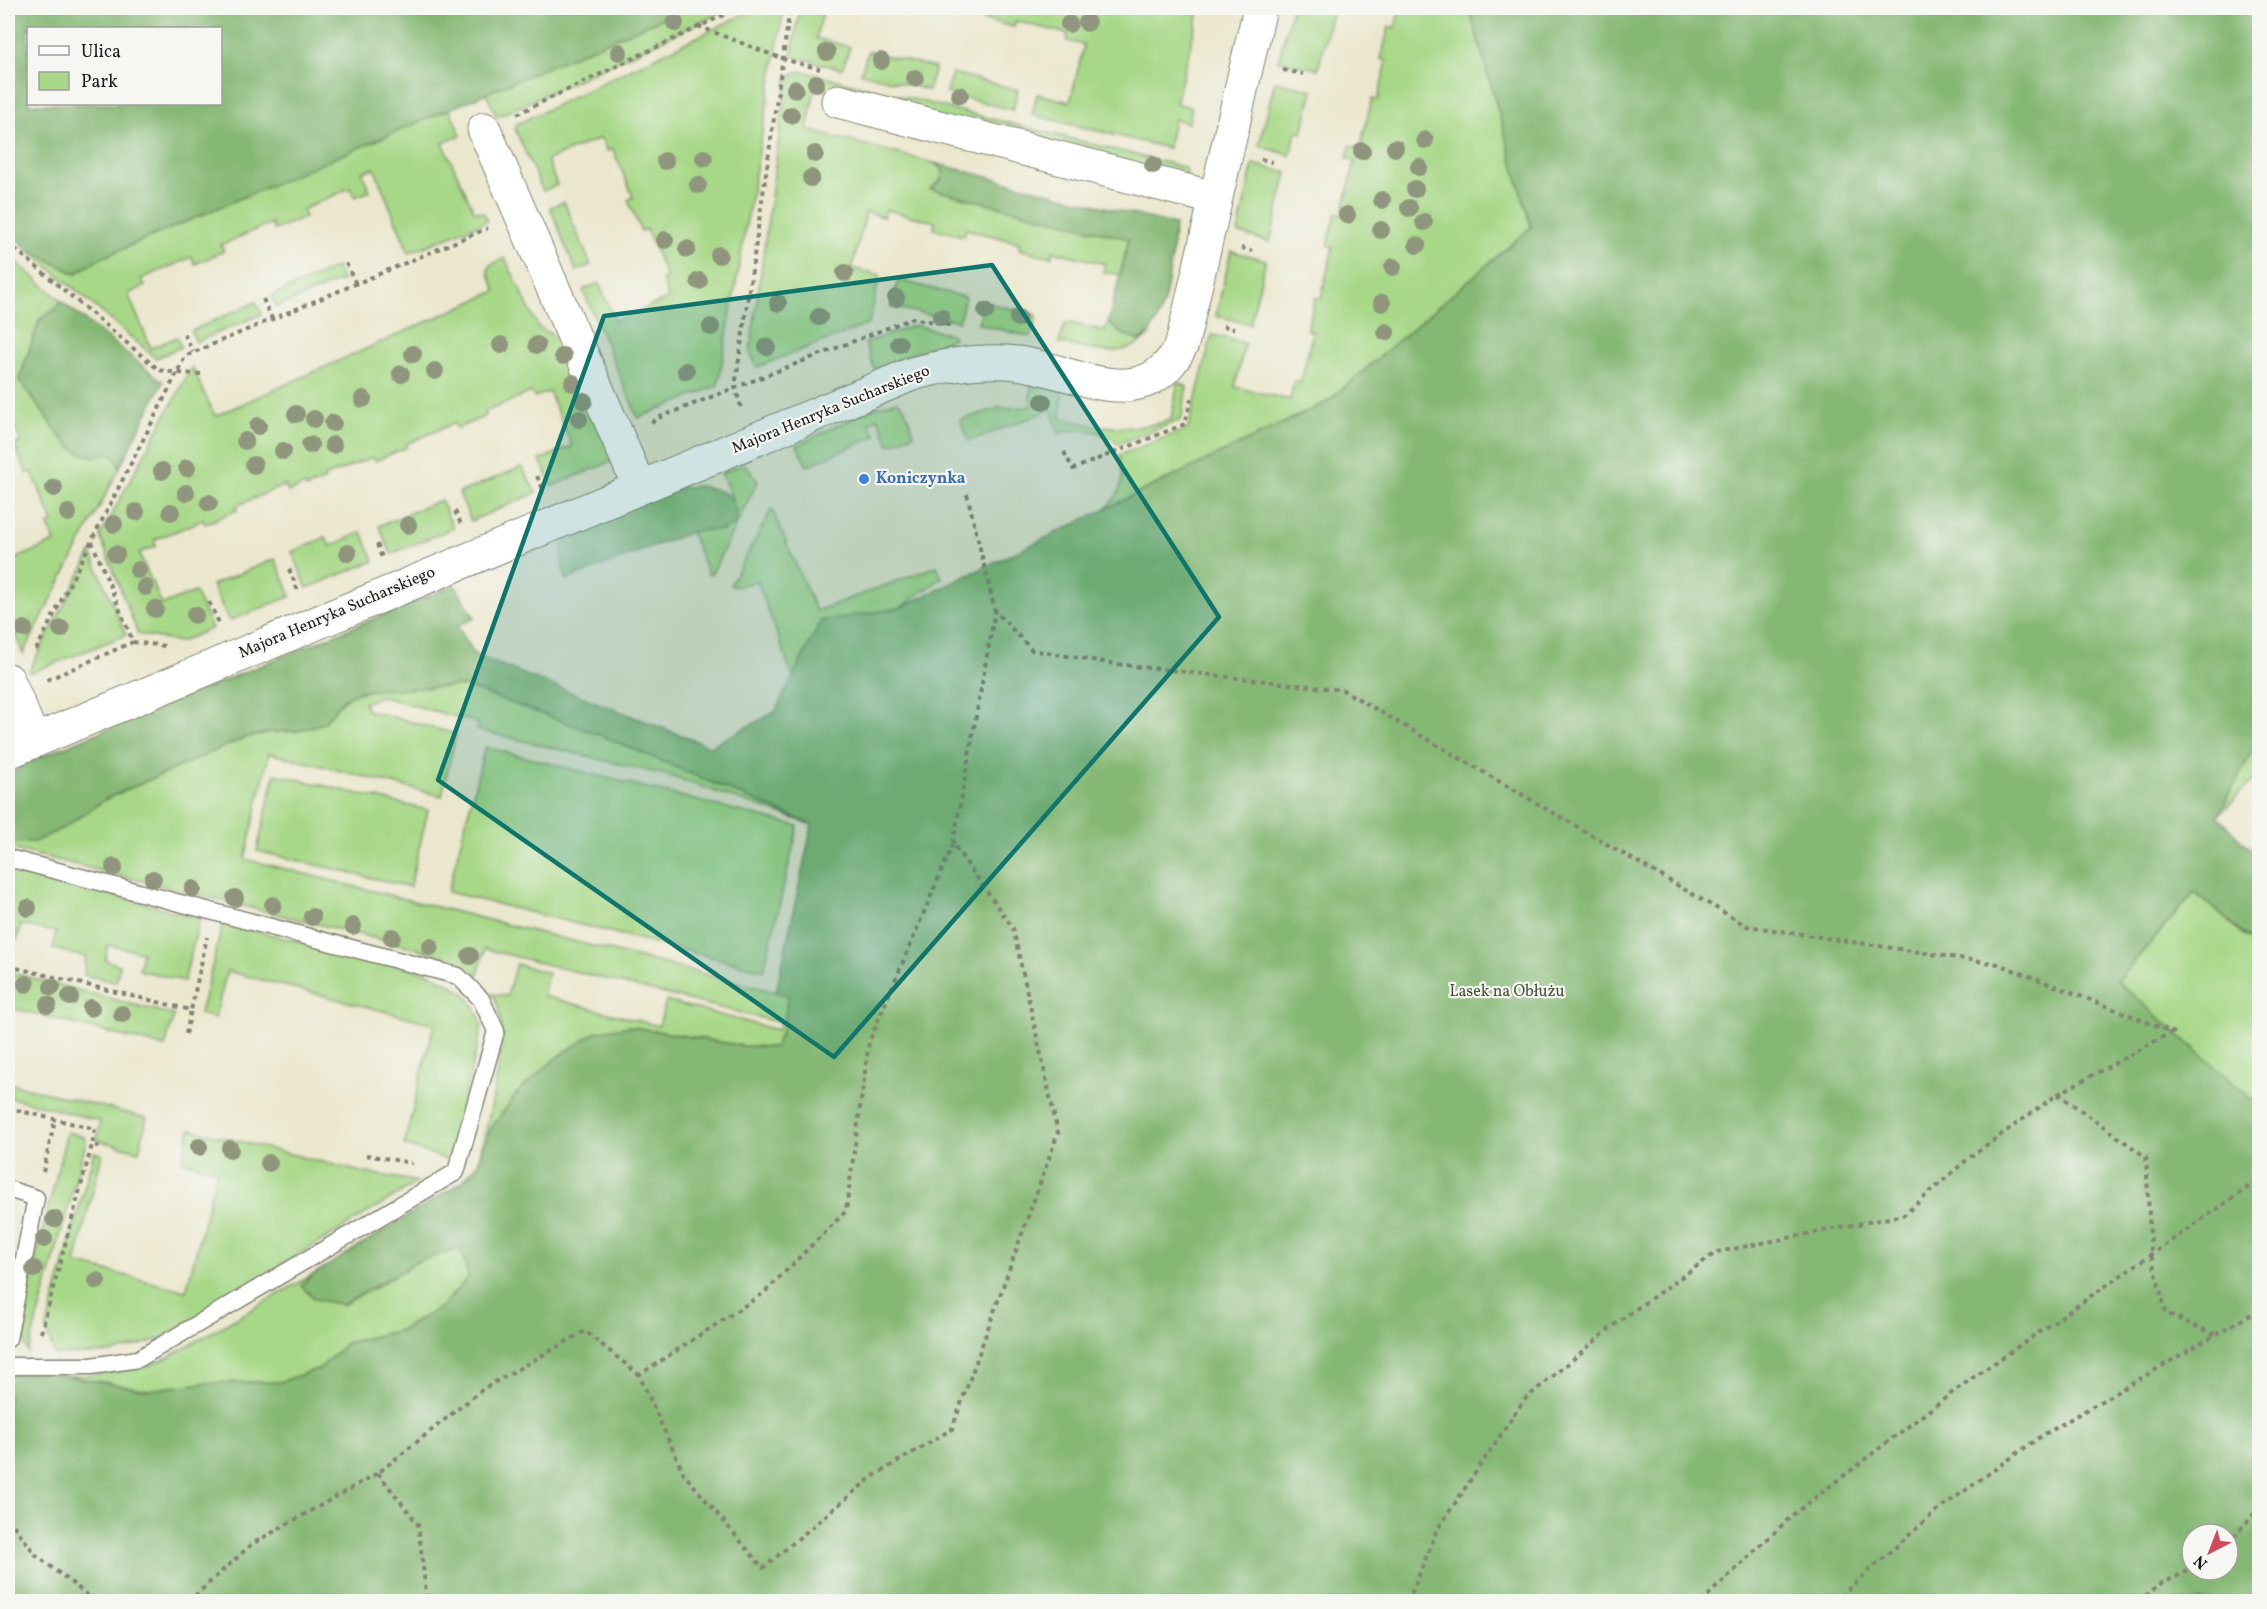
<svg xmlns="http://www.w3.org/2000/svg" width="2267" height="1609" font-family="Vollkorn,serif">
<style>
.green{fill:#a7d887;stroke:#627a52;stroke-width:1.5}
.forest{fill:#85b874;stroke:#506a48;stroke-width:1.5;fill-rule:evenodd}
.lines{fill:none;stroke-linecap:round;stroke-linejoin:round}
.lane-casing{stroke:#848274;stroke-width:19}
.street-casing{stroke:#848274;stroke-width:35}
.path{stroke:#848274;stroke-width:4;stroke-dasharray:4.5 4.5;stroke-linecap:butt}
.lane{stroke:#fff;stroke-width:16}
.street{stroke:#fff;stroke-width:33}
.tree{fill:#90967d}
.marked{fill:#0f766e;fill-opacity:0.2;stroke:#0f766e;stroke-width:4.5;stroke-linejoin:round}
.shop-dot{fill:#3f7fe0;stroke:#f6f6f2;stroke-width:2}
.labels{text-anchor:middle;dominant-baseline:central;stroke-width:4.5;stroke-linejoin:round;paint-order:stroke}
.street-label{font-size:16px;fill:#1c1c1c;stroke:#f6f6f2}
.shop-label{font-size:16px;font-weight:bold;fill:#366cbe;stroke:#f6f6f2;text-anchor:start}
.park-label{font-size:16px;fill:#46543c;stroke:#f6f6f2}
</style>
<rect width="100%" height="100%" fill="#f6f6f2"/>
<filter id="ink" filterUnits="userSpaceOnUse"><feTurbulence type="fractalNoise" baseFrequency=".0167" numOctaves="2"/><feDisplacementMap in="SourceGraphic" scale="12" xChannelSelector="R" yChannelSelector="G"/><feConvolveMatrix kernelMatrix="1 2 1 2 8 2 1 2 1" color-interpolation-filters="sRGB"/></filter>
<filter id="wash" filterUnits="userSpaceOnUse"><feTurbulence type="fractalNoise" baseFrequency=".008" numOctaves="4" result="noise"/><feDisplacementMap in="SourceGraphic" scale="24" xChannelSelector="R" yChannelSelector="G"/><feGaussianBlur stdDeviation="1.35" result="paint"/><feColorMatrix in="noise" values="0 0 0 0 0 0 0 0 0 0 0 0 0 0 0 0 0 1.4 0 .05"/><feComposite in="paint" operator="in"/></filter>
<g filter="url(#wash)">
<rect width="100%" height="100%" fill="#ebe7cd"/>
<g class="green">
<polygon points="686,8 731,8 497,117 486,93"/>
<polygon points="757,8 784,8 719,380 717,386 638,418 583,290 599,283 615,321 669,298 662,280 667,278 646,229 641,231 628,200 633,197 613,149 607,151 601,138 547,160 557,185 543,191 515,129 517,124"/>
<polygon points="800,8 824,8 816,38 850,47 842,69 791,56"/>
<polygon points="961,8 1200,8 1176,103 1192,108 1188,123 1174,119 1168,148 1032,115 1037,94 1070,102 1084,45 1067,41 1068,34 1016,21 1014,27 981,19 982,13"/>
<polygon points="1292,8 1333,8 1318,69 1278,61"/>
<path d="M1400 8H1469L1532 227 1327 402 1103 510C1123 494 1125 480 1119 455L1188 429 1212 335 1245 343 1235 387 1290 400 1294 381 1301 382 1313 332 1307 330 1315 298H1321L1333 247 1328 245 1336 213 1342 214 1355 161 1347 159 1350 146 1360 148 1372 99 1378 100 1387 61 1381 59 1389 26 1395 28Z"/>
<polygon points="868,51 935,68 928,90 861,73"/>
<polygon points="801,71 1183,167 1187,172 1185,180 815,88 807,130 934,163 943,170 941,180 931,189 1129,239 1120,275 1103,272 1105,264 1053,251 1051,257 1019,249 1020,243 966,229 964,236 934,229 935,222 886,210 883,217 866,212 852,268 880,275 869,324 757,367 750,353 787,78"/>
<polygon points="952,73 1018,90 1013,110 946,93"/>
<polygon points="1275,81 1313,90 1302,133 1296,132 1290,155 1259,146"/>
<polygon points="449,109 461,135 443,143 474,211 484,213 487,221 409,253 374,168 362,172 370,191 355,197 350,188 302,210 305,217 274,230 271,223 221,245 224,251 195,264 192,257 141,279 145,286 128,294 151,348 177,337 181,347 156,358 26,248 75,274 101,258"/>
<polygon points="1253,164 1287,173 1270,242 1238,233"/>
<polygon points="564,202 591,265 576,271 550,207"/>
<polygon points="1231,251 1266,260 1250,324 1216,316"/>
<polygon points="8,255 61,301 55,310 40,319 19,380 54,428 94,457 113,454 120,467 23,654 8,615 8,562 55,542 48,525 53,522 32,472 27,474 14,445 21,442 8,411"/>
<polygon points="505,258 538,327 567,343 615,460 552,486 540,460 572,446 549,392 534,397 531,392 485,412 486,416 457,428 454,423 406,444 407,447 375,461 373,457 324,477 325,480 306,488 305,485 288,492 285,485 236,506 237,510 205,524 203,520 154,540 156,546 139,553 162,605 195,592 212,628 180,642 138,634 100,536 192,367 215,416 496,291 488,272 490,265"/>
<polygon points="337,267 342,280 277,307 271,296"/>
<polygon points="898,280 965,297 959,321 891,307"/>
<polygon points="256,302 262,314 196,342 191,331"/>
<polygon points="984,302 1037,315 1031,337 978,324"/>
<path d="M1066 322 1105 331 1108 323 1121 333 1140 341 1151 334C1121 362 1095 350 1059 343Z"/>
<polygon points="915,325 953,335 954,338 874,369 865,343"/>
<path d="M1178 382 1187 387 1181 420 1118 444C1102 429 1079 427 1059 434L1051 410 969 441 960 420 999 408 1030 407 1031 385 1062 391 1061 418C1098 428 1134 432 1171 420Z"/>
<polygon points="897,401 904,407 914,434 889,445 878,418 869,423 876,436 807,466 797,445 873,408"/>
<polygon points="745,464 758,481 711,575 708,574 691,532 704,529 723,531 732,498 721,473"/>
<polygon points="522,467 536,493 471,521 459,493"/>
<polygon points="441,500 453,528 391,554 379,526"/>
<polygon points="772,509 816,611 937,566 942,578 900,608 821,621 793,677 757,581 736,587 730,585"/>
<polygon points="362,532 374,561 307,588 292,552 326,537 330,546"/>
<polygon points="91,553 126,635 30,673 29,671"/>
<polygon points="275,559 291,596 229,621 212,585"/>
<path d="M464 686 600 735 812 825 670 776 477 730 478 723 380 696 364 703 367 710 456 734 442 796 269 753 245 859 788 995 783 1028 775 1047 744 1046 628 1026 489 1131 478 1164C486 1124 516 1027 492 994L507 996 516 964 548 973 543 996 659 1026 666 1001 778 1030 781 1023 485 949 477 978 453 961 423 950 8 848V843L63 828 106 799 244 738 271 732 298 731 340 704C356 682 437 687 464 686Z"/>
<polygon points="2259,738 2259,774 2218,816"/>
<polygon points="485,747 798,826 764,970 448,892"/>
<polygon points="275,774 428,810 410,887 257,851"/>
<polygon points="8,868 200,918 184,981 139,970 142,952 108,945 105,960 120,965 116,982 84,975 86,957 53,949 56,932 21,925 17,940 8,938"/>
<polygon points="2195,892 2259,949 2259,1105 2117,981"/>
<path d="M223 923 428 973C457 987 473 993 482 1026L449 1160 404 1145 434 1024 227 971 215 1018 200 1014Z"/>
<polygon points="8,972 174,1015 165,1047 8,1007"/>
<polygon points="8,1083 147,1118 139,1151 97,1140 100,1121 8,1097"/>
<polygon points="190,1129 362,1172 418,1182 161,1339 112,1353 55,1355 46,1330 94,1152 102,1154 75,1263 186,1291 217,1170 182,1161"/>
<polygon points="67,1132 84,1137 86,1142 28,1353 19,1326"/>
<path d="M461 1249 469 1277 441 1307 401 1330 346 1343 320 1368 280 1382 204 1383 148 1390 67 1376C102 1374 132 1373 165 1359L314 1274 302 1286 373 1289 420 1260Z"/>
</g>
<g class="forest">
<path d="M8 8H686L101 258 75 274 26 248 8 231ZM28 28H220V104H28Z"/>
<path d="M1469 8H2259V738L2218 816 2259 859V947L2194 892 2117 981 2259 1105V1601H8V1375L42 1372 148 1390 204 1383 280 1382 320 1368 346 1343 401 1330 441 1307 469 1277 461 1249 420 1260 343 1305 315 1299 301 1286 314 1274 461 1183 478 1164 489 1131 517 1093 557 1057 596 1032 628 1026 743 1046 775 1047 783 1028 788 995 776 992 812 825 600 735 464 686 360 691 344 698 324 723 298 731 271 732 244 738 106 799 63 828 34 842 8 843V778L23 764 455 585 475 618 457 626 475 655 714 748 711 746 775 712 821 621 900 608 1327 402 1531 227ZM2192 1534H2228V1570H2192Z"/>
<path d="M934 163 1175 225C1170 259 1170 321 1140 341L1121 333 1108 323 1129 239 930 189 941 180 943 170Z"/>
<path d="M61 301 163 382 120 467 113 455C102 456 91 458 80 453 60 444 35 398 19 380L40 319 55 310Z"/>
<path d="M699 486C725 491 738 493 736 524 717 535 711 527 691 532L566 580C560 560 559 544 571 526L682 487Z"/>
</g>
</g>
<g filter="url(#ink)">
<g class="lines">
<defs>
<g id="lane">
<polyline points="8,858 458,976 481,999 496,1031 456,1172 138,1359 91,1366 8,1366"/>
<polyline points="8,1189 36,1198 8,1339"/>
</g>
<g id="street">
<polyline points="838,101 1214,198"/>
<polyline points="484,129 639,486"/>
<polyline points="8,680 34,741"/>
<path d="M8 752 912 374C945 365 983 359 1017 363 1076 370 1145 419 1182 344L1260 8"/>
</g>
</defs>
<use href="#lane" class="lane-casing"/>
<use href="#street" class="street-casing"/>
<g class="path">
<polyline points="698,26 783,59 820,69"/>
<polyline points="1283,70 1303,74"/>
<polyline points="517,114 738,8"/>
<polyline points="1261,159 1272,162"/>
<polyline points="8,243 159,370 177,373 34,654"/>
<polyline points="1241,248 1252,251"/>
<polyline points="346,263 356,284"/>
<polyline points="263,299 272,319"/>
<polyline points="1223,326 1234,329"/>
<polyline points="184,334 193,352"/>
<polyline points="201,374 177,373 185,356 488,228"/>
<polyline points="741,407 735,387 790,8"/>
<polyline points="652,423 655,419 913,318 953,326"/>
<polyline points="1064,452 1073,469 1185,424 1192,395"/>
<polyline points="537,476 543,489"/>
<polyline points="967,494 995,611 1032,650 1116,664 1343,690 1747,926 1998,964 2178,1034"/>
<polyline points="455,511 461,524"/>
<polyline points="377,544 382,558"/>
<polyline points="289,569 298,591"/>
<polyline points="209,602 219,623"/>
<polyline points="133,642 165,646"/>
<polyline points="47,680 133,642 92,542"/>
<polyline points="953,844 869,1042 846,1211 764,1293 639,1375 684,1474 763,1568 872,1477 952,1429 1058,1133 1013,928 953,844 995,611"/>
<polyline points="8,966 191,1010 207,937"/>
<polyline points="186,1034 191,1010"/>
<polyline points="2058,1094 2172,1032"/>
<polyline points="8,1108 95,1129 92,1145"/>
<polyline points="366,1155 412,1163"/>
<polyline points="43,1172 55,1120"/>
<polyline points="41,1333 92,1145 103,1147"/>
<polyline points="378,1473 418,1524 427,1602"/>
<polyline points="8,1518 36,1555 96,1602"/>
<polyline points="2228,1543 2260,1507"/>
<polyline points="188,1602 252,1544 378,1473 483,1389 585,1331 639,1375"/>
<polyline points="1408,1602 1437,1530 1524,1400 1619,1321 1717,1252 1904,1215 1970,1157 2058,1094 2146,1157 2151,1254 2166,1313 2216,1335"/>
<polyline points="1701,1602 1795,1513 1957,1389 2260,1179"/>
<polyline points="1834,1602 1935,1512 2043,1435 2260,1309"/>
<polyline points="2139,1602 2158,1585 2192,1569"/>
</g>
<use href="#lane" class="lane"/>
<use href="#street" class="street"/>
</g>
<g class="tree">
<circle cx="675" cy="23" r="9"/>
<circle cx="1087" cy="23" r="9"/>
<circle cx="1069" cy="24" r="9"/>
<circle cx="619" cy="52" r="9"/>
<circle cx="827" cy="52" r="9"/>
<circle cx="881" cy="61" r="9"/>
<circle cx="915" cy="78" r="9"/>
<circle cx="816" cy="83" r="9"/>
<circle cx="795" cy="89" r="9"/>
<circle cx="960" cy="95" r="9"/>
<circle cx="791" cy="115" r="9"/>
<circle cx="1425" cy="140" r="9"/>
<circle cx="1395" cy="148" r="9"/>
<circle cx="1362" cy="151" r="9"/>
<circle cx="815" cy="154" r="9"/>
<circle cx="704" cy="158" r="9"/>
<circle cx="665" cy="161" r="9"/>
<circle cx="1153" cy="165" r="9"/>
<circle cx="1419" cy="167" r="9"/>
<circle cx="811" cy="178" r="9"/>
<circle cx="698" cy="185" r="9"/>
<circle cx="1415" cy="189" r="9"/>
<circle cx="1382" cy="200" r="9"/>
<circle cx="1409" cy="208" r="9"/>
<circle cx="1347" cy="215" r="9"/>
<circle cx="1424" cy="222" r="9"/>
<circle cx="1381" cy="230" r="9"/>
<circle cx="665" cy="240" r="9"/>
<circle cx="1417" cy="245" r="9"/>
<circle cx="687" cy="249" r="9"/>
<circle cx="719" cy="255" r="9"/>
<circle cx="1393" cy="267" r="9"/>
<circle cx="845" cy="273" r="9"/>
<circle cx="699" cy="281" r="9"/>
<circle cx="896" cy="298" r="9"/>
<circle cx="778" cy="303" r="9"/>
<circle cx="1382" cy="303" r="9"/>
<circle cx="986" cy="311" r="9"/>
<circle cx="819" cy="317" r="9"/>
<circle cx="941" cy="317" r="9"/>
<circle cx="1018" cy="318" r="9"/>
<circle cx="711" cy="327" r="9"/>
<circle cx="1386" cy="332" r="9"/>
<circle cx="899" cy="344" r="9"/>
<circle cx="501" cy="345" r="9"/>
<circle cx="537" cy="345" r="9"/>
<circle cx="767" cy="347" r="9"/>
<circle cx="413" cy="354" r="9"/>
<circle cx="563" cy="356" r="9"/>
<circle cx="435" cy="371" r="9"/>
<circle cx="686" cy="371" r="9"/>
<circle cx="401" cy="374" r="9"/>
<circle cx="573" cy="383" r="9"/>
<circle cx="363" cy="399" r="9"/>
<circle cx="584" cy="401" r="9"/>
<circle cx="1043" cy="402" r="9"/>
<circle cx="296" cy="414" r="9"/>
<circle cx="314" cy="419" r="9"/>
<circle cx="579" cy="419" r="9"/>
<circle cx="333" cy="423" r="9"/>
<circle cx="258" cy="426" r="9"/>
<circle cx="245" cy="441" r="9"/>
<circle cx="310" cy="445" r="9"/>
<circle cx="333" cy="445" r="9"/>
<circle cx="283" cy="451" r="9"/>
<circle cx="254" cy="465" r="9"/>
<circle cx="187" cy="468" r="9"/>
<circle cx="162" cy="471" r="9"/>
<circle cx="54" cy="488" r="9"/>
<circle cx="186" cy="493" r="9"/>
<circle cx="209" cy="503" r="9"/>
<circle cx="136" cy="512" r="9"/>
<circle cx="171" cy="512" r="9"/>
<circle cx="68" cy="513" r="9"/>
<circle cx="114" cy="524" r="9"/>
<circle cx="408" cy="525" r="9"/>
<circle cx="348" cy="553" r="9"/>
<circle cx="116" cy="554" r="9"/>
<circle cx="138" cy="570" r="9"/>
<circle cx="145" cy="587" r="9"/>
<circle cx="155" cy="609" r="9"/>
<circle cx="195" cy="615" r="9"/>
<circle cx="24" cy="629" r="9"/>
<circle cx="61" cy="629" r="9"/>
<circle cx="114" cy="867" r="9"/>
<circle cx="153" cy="879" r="9"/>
<circle cx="193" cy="889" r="9"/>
<circle cx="235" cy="898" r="9"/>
<circle cx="273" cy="905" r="9"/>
<circle cx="28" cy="908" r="9"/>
<circle cx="312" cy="917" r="9"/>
<circle cx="353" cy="926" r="9"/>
<circle cx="392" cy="937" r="9"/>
<circle cx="430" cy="947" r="9"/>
<circle cx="470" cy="956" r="9"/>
<circle cx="26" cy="984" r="9"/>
<circle cx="52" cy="987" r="9"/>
<circle cx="70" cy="997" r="9"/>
<circle cx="48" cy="1005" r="9"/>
<circle cx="91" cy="1008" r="9"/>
<circle cx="122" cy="1014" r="9"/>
<circle cx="199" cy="1147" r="9"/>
<circle cx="230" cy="1149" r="9"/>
<circle cx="269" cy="1163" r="9"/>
<circle cx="54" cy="1219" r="9"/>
<circle cx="44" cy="1239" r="9"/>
<circle cx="34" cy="1269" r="9"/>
<circle cx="97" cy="1281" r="9"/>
</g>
</g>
<path class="marked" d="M992 265 1219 617 834 1057 438 780 604 316Z"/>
<circle class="shop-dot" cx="864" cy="479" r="6"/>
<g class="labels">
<g class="street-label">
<text transform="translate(831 410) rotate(-22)">Majora Henryka Sucharskiego</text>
<text transform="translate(337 613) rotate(-23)">Majora Henryka Sucharskiego</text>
</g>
<g class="shop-label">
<text x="876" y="479">Koniczynka</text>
</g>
<g class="park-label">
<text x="1507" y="992">Lasek na Obłużu</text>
</g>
</g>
<rect width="2267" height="1609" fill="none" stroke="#f6f6f2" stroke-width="30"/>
<rect x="27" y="27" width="195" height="78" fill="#f6f6f2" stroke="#9f9f9c" stroke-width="1.5"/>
<rect x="39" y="46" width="30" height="9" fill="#ffffff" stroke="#9f9f9c" stroke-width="1.5"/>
<text x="81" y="57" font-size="18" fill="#1c1c1c">Ulica</text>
<rect x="39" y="72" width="30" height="18" fill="#a7d887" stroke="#9f9f9c" stroke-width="1.5"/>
<text x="81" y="87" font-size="18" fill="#1c1c1c">Park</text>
<g transform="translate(2210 1552) rotate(222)"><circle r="28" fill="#f6f6f2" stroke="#9f9f9c" stroke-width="1.5"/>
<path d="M0-4.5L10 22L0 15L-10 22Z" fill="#d1495b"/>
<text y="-9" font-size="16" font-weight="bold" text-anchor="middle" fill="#1c1c1c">N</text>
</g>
</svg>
